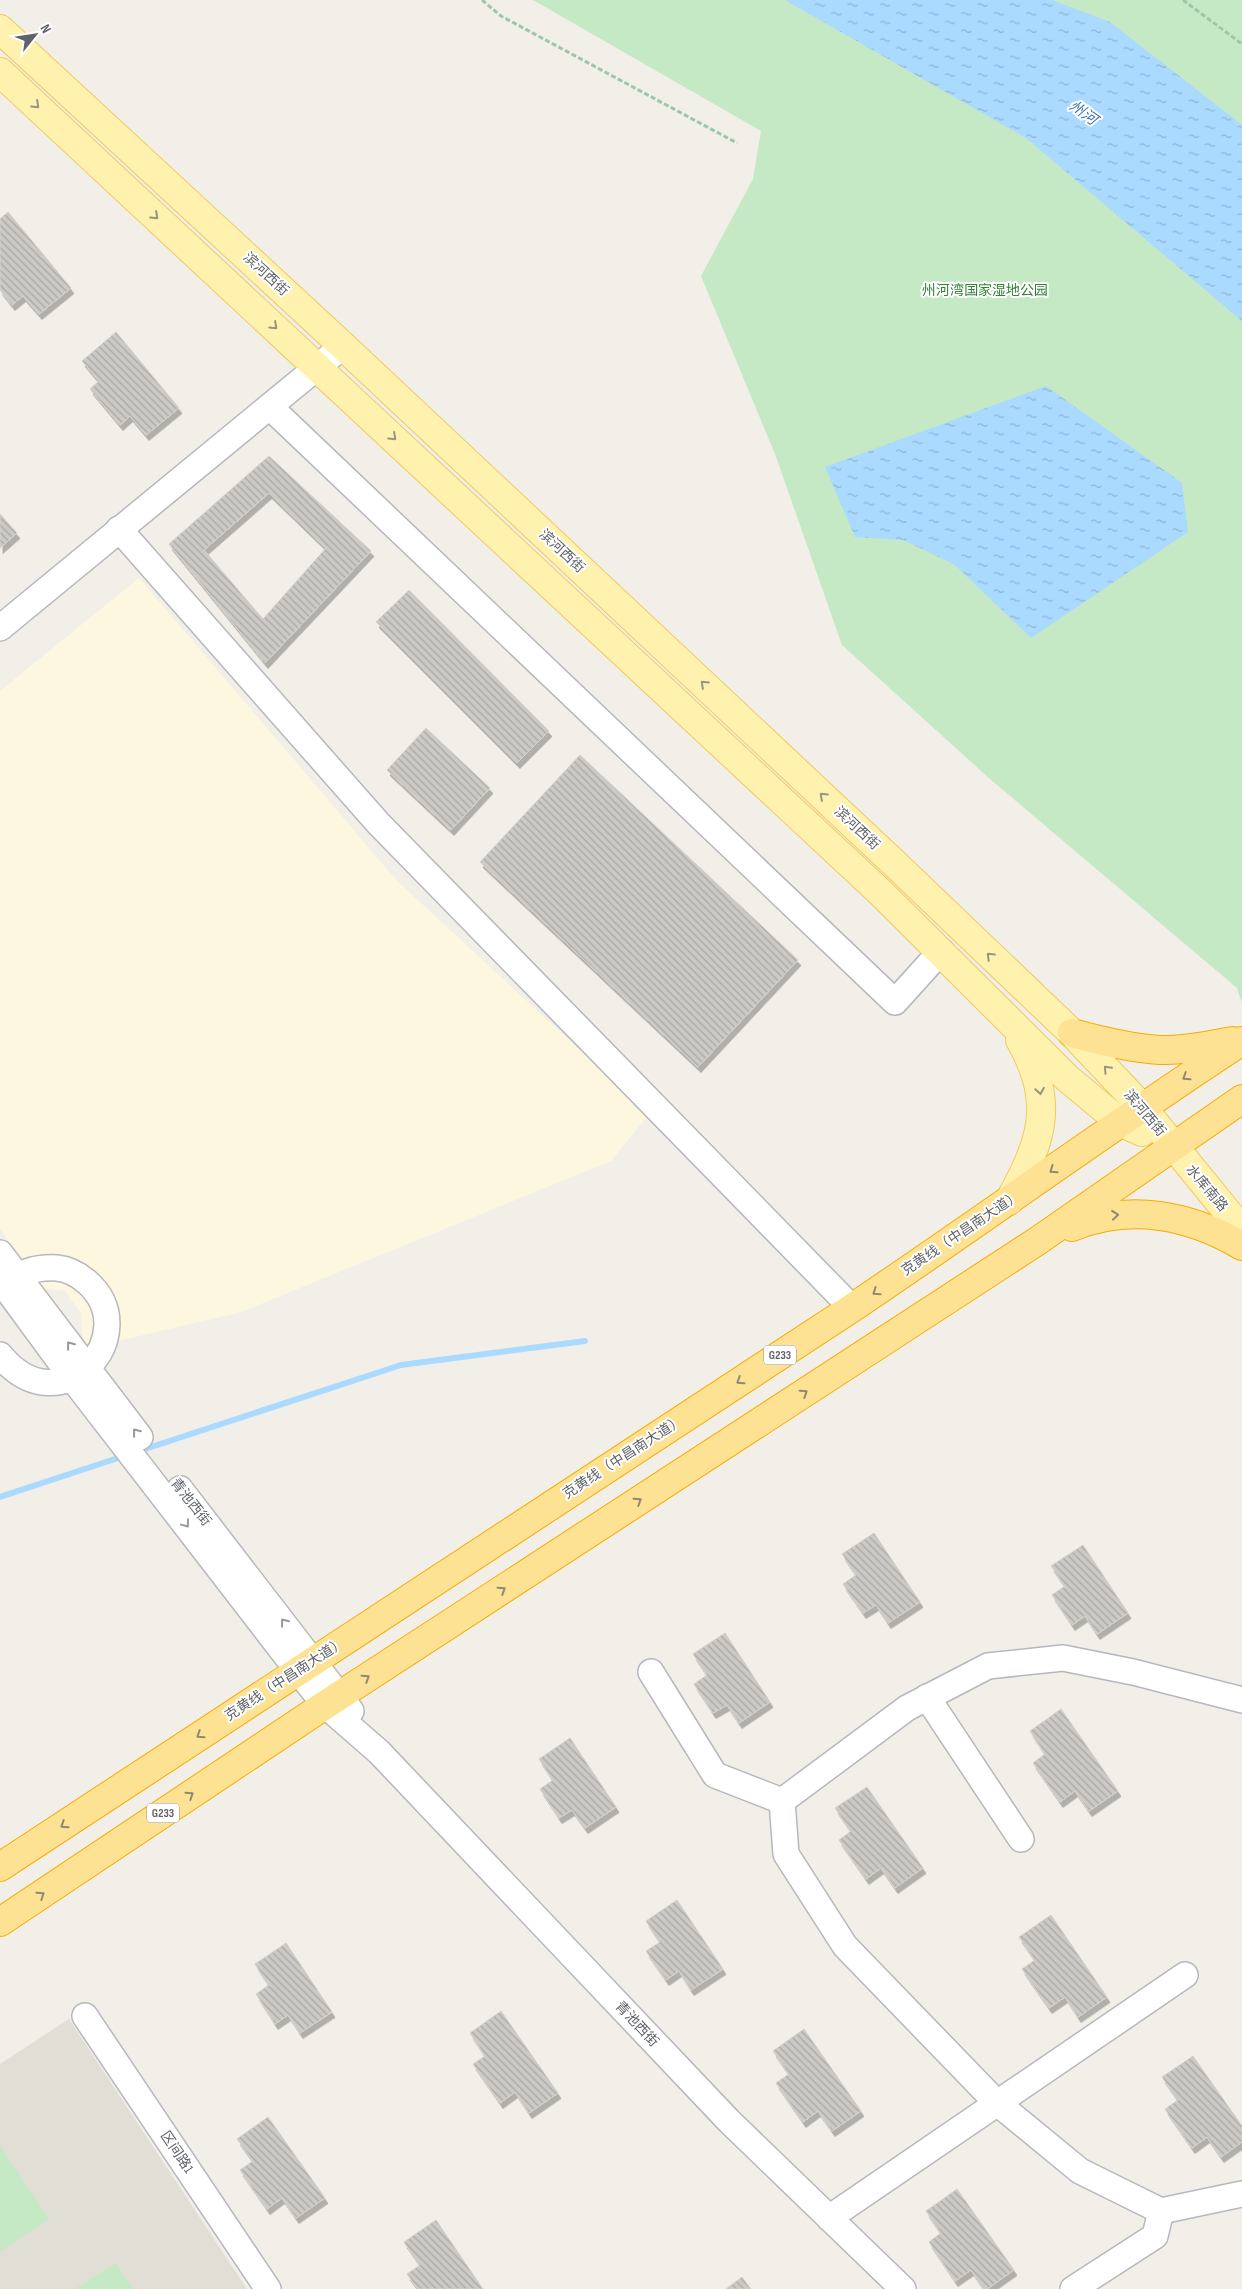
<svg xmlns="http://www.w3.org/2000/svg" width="1242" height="2289" font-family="'Sofia Sans Condensed','Noto Sans SC',sans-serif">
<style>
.commercial{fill:#fef7e0}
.education{fill:#e1ded6}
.park{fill:#c5e8c5}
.water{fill:url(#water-ripples)}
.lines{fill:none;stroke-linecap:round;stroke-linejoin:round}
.stream{stroke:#aadaff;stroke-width:6}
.building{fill:url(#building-back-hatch);stroke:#d6d1c6;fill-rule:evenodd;filter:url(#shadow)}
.minor-casing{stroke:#b5b8bc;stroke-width:28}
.major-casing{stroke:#f2c960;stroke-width:30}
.highway-casing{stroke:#f9ab00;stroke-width:30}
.path{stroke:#9cc7a9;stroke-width:3;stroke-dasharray:5 2.5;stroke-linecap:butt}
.minor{stroke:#fff;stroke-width:25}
.major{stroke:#fff2af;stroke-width:28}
.highway{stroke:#fde293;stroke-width:28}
.oneway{stroke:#979581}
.oneway2{stroke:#8e8975}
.oneway3{stroke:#979a9d}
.labels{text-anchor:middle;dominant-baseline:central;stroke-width:4;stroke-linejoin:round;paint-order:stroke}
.shield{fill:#fff;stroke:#8f9295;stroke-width:1}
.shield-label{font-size:12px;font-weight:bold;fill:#5f6368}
.street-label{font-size:14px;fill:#5f6368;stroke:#fff}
.park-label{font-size:14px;fill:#348238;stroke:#fff}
.water-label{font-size:15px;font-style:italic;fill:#4174aa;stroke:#fff}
</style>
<defs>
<pattern id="water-ripples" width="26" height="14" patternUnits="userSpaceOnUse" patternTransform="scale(1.25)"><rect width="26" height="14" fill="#aadaff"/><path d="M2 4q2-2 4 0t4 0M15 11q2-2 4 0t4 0" fill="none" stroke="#8eb4d2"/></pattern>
<pattern id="building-back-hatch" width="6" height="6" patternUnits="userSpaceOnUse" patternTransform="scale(1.25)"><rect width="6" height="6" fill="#cccac5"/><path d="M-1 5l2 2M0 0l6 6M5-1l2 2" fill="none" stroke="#a9a8a4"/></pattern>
<filter id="shadow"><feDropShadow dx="3" dy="5.5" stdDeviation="0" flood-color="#0004"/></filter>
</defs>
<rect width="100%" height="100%" fill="#f1efe8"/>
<polygon class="commercial" points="139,578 398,882 649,1114 611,1161 241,1312 84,1349 81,1313 65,1291 38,1288 0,1228 0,691"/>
<polygon class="education" points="69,2019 247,2289 0,2289 0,2064"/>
<g class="park">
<polygon points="533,0 1242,0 1242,1003 1237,988 990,779 842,645 775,454 701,276 753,179 761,131"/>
<polygon points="0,2146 49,2219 0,2252"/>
<polygon points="116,2263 133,2289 75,2289"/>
</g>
<g class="water">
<polygon points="785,0 1052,0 1110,22 1242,125 1242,321 1026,138"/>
<polygon points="1046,386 1182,483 1188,532 1031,638 955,565 903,540 855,537 825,467"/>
</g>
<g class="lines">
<g class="stream">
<polyline points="136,1452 401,1365 585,1341"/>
<polyline points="0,1497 124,1456"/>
</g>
</g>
<g class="building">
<polygon points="8,212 71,288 39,314 23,296 12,305 0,290 0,219"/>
<polygon points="116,332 179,408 146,435 130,416 120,425 90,389 99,381 82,361"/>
<path d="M269 456 371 551 265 663 169 544ZM269 493 326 548 263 619 204 550Z"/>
<polygon points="0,514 17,533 0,548"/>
<polygon points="409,590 549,731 517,763 376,622"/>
<polygon points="426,728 490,788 451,830 387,770"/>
<polygon points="580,755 798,960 698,1067 480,862"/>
<polygon points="874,1533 920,1602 888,1623 876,1605 863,1613 843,1584 856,1575 842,1554"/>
<polygon points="1083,1545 1128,1613 1097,1634 1085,1616 1072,1625 1052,1595 1065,1586 1051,1566"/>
<polygon points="725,1633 770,1702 739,1723 727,1705 713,1713 694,1684 707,1675 693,1654"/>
<polygon points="1061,1709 1118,1791 1089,1811 1075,1791 1060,1802 1033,1763 1045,1754 1030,1731"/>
<polygon points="570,1738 616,1807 585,1828 572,1810 559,1818 540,1789 553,1780 539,1759"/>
<polygon points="867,1787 923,1868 895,1888 881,1868 866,1879 839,1840 851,1831 835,1808"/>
<polygon points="677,1900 723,1969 691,1990 679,1971 666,1980 646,1951 660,1942 646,1921"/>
<polygon points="1051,1915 1107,1997 1078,2017 1065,1997 1049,2008 1022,1969 1035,1960 1019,1937"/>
<polygon points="286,1943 332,2012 300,2033 288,2015 275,2024 256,1994 269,1985 255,1964"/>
<polygon points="501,2011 558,2093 529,2113 515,2092 500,2103 473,2064 485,2056 470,2033"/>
<polygon points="804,2029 861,2111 832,2131 818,2111 803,2122 776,2083 789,2074 773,2051"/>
<polygon points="1193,2056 1242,2126 1242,2142 1221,2157 1207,2137 1192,2148 1165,2109 1178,2100 1162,2077"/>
<polygon points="268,2117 325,2198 296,2218 282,2198 267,2209 240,2170 253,2161 237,2139"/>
<polygon points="957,2189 1014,2270 987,2289 984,2289 971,2270 955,2281 929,2242 941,2233 926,2211"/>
<polygon points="436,2220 483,2289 418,2289 407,2274 420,2265 404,2242"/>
<polygon points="742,2277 751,2289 726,2289"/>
</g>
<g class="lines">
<defs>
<g id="minor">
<polyline points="270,407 895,1002 941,951"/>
<polyline points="119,529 378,823 852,1308"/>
<polyline points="0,628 343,346"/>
<polyline points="0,1253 140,1437"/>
<polyline points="0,1280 72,1378 298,1671 325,1705 379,1752 729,2121 903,2289"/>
<path d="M0 1355C61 1430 146 1334 87 1282 79 1275 68 1269 57 1268 38 1267 19 1271 6 1287"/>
<polyline points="180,1489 351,1711"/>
<polyline points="651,1672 715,1775 782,1801 786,1854 845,1946 996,2102 1080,2171 1161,2211 1242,2194"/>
<polyline points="927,1697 1021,1839"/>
<polyline points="782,1801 907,1708 988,1666 1063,1658 1133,1672 1242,1700"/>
<polyline points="85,2016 268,2289"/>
<polyline points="829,2218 1185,1975"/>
<polyline points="1073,2289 1155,2236 1161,2211"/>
</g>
<g id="major">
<polyline points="0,29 343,346 894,863 1072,1033 1141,1106 1242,1230"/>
<polyline points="0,72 881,893 1067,1078 1120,1122 1142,1132"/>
<path d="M1009 1201C1042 1142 1056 1102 1020 1040"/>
</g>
<g id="highway">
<path d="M1072 1033C1101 1041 1130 1048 1160 1050 1184 1051 1209 1045 1233 1041"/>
<path d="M1072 1227C1130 1203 1190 1215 1242 1246"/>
<path d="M0 1867C284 1680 570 1496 852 1308 983 1220 1110 1127 1242 1041"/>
<polyline points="0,1922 325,1705 1036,1242 1242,1099"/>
</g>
</defs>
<use href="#minor" class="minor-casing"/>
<use href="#major" class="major-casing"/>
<use href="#highway" class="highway-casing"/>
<g class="path">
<polyline points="482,0 501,16 737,143"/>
<polyline points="1183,0 1242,44"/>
</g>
<use href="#minor" class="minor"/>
<use href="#major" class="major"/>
<use href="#highway" class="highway"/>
</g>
<defs><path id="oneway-chevron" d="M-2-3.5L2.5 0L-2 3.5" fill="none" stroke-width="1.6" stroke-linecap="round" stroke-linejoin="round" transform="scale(1.25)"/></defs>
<g class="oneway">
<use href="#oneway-chevron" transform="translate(36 105) rotate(43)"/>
<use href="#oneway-chevron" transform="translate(155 216) rotate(43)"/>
<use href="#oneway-chevron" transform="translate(274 326) rotate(43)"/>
<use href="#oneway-chevron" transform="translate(393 437) rotate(43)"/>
<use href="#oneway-chevron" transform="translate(704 684) rotate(-137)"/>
<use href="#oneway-chevron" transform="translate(823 796) rotate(-137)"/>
<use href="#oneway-chevron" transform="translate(990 956) rotate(-136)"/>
<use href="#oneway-chevron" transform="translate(1107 1069) rotate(-133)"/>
<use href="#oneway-chevron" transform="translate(1040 1091) rotate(81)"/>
</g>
<g class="oneway2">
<use href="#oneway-chevron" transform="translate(1186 1077) rotate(147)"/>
<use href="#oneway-chevron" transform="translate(1053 1170) rotate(145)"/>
<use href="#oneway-chevron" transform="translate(1115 1215) rotate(-6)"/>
<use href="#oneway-chevron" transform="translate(876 1292) rotate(146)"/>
<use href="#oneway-chevron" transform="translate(740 1381) rotate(147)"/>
<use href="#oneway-chevron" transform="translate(804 1393) rotate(-33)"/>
<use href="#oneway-chevron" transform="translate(638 1501) rotate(-33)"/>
<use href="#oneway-chevron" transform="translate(502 1590) rotate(-33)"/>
<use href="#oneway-chevron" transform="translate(366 1678) rotate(-33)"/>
<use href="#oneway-chevron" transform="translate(200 1735) rotate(147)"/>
<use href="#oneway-chevron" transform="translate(190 1795) rotate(-34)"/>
<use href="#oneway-chevron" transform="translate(64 1825) rotate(147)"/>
<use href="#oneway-chevron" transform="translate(41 1895) rotate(-34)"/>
</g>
<g class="oneway3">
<use href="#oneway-chevron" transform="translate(70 1345) rotate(-128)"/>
<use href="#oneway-chevron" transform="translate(136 1432) rotate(-128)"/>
<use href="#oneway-chevron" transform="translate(186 1524) rotate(53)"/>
<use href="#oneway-chevron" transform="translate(284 1622) rotate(-128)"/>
</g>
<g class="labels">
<g class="shield">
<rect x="764" y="1345.5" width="32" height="19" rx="4"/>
<rect x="147" y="1803.5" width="32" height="19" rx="4"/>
</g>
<g class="shield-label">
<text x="780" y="1355">G233</text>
<text x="163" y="1813">G233</text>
</g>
<g class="street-label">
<text transform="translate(266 274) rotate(43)">滨河西街</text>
<text transform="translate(562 551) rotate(43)">滨河西街</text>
<text transform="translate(857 828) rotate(43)">滨河西街</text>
<text transform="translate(1145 1113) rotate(50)">滨河西街</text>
<text transform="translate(1207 1188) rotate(50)">水库南路</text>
<text transform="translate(961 1233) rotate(-34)">克黄线（中昌南大道）</text>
<text transform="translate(623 1457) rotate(-33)">克黄线（中昌南大道）</text>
<text transform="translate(191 1502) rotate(52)">青池西街</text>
<text transform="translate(285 1679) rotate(-33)">克黄线（中昌南大道）</text>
<text transform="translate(637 2024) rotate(47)">青池西街</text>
<text transform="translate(177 2152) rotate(56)">区间路1</text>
</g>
<g class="park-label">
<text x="985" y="290">州河湾国家湿地公园</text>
</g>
<g class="water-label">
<text transform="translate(1083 113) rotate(35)">州河</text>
</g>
</g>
<g transform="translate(35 35) rotate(60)" stroke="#ffffff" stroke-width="4" paint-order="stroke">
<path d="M0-4L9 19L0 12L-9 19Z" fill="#5f6368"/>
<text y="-8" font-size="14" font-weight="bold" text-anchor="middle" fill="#5f6368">N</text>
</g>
</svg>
